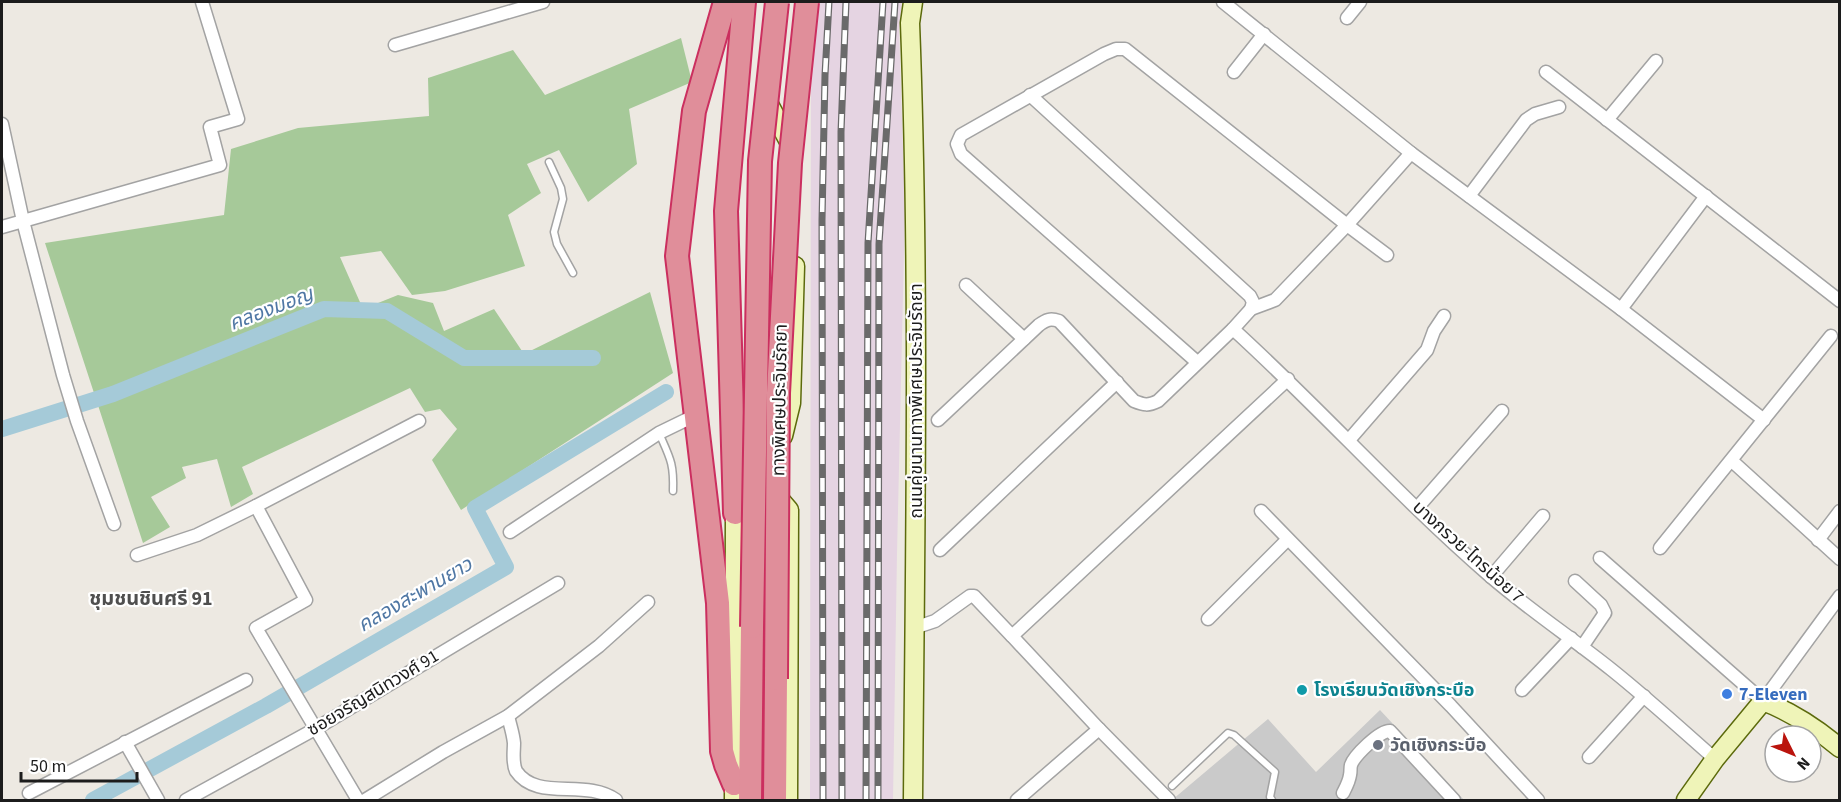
<svg xmlns="http://www.w3.org/2000/svg" width="1841" height="802" font-family="'Source Sans 3','Noto Sans Thai',sans-serif">
<style>
.industrial{fill:#e5d4e2}
.religious{fill:#cacaca}
.forest{fill:#a6c999}
.lines{fill:none;stroke-linecap:round;stroke-linejoin:round}
.canal{stroke:#a5cad8;stroke-width:16}
.service-casing{stroke:#a3a3a3;stroke-width:9}
.minor-casing{stroke:#a3a3a3;stroke-width:15}
.secondary-casing{stroke:#5c6a0c;stroke-width:21}
.motorway-casing{stroke:#cb2f5f;stroke-width:26}
.service{stroke:#fff;stroke-width:6}
.minor{stroke:#fff;stroke-width:12}
.secondary{stroke:#eff4b8;stroke-width:18}
.motorway{stroke:#e08e9a;stroke-width:22}
.rail-casing{stroke:#6a6a6a;stroke-width:7}
.rail{stroke:#fff;stroke-width:4.5;stroke-dasharray:14;stroke-linecap:butt}
.motorway-bridge-casing{stroke:#cb2f5f;stroke-width:26;stroke-linecap:butt}
.motorway-bridge{stroke:#e08e9a;stroke-width:22}
.culture-dot{fill:#0f9aa8;stroke:#fff;stroke-width:2}
.shop-dot{fill:#3f7fe0;stroke:#fff;stroke-width:2}
.worship-dot{fill:#6b7280;stroke:#fff;stroke-width:2}
.labels{text-anchor:middle;dominant-baseline:central;stroke-width:4.5;stroke-linejoin:round;paint-order:stroke}
.street-label{font-size:18px;fill:#1c1c1c;stroke:#fff}
.culture-label{font-size:18px;font-weight:bold;fill:#0d838f;stroke:#fff;text-anchor:start}
.shop-label{font-size:18px;font-weight:bold;fill:#366cbe;stroke:#fff;text-anchor:start}
.worship-label{font-size:18px;font-weight:bold;fill:#5b616d;stroke:#fff;text-anchor:start}
.water-label{font-size:20px;font-style:italic;fill:#4f77a4;stroke:#fff}
.neighbourhood-label{font-size:20px;font-weight:bold;fill:#4f4f4f;stroke:#fff}
</style>
<rect width="100%" height="100%" fill="#ede9e2"/>
<polygon class="industrial" points="817,2 902,2 899,31 905,207 897,554 893,800 810,800 811,54"/>
<polygon class="religious" points="1380,710 1464,800 1172,800 1268,719 1316,772"/>
<polygon class="forest" points="681,38 692,82 629,109 637,164 588,202 559,150 527,164 541,193 508,215 525,266 445,291 412,295 381,251 340,257 363,309 398,295 433,303 444,331 494,309 524,354 650,292 673,373 461,510 432,460 457,429 440,409 425,412 410,388 242,467 253,494 231,507 217,459 182,467 186,478 151,497 170,527 143,543 45,243 224,215 231,149 298,128 429,116 428,78 513,50 545,95"/>
<g class="lines">
<g class="canal">
<polyline points="2,429 113,394 324,309 387,311 464,358 593,358"/>
<polyline points="93,800 266,706 506,567 475,508 666,392"/>
</g>
<defs>
<g id="service">
<polyline points="549,162 561,188 563,199 554,232 557,244 573,273"/>
<path d="M659 433C670 458 674 463 673 491"/>
<polyline points="1172,786 1228,733 1234,735 1275,772 1270,797 1272,800"/>
</g>
<g id="minor">
<polyline points="1223,2 1411,153 1621,309 1764,420"/>
<polyline points="1347,18 1360,2"/>
<polyline points="395,45 543,2"/>
<polyline points="1234,72 1264,34"/>
<polyline points="1546,72 1840,301"/>
<polyline points="1607,120 1656,61"/>
<polyline points="2,124 23,221 63,375 77,421 114,524"/>
<polyline points="1469,196 1526,120 1535,114 1559,107"/>
<polyline points="2,227 220,165 210,127 238,119 202,2"/>
<polyline points="1387,255 1347,225 1411,153"/>
<polyline points="966,285 1024,339"/>
<polyline points="1621,309 1706,196"/>
<path d="M1233 329C1321 409 1400 498 1489 575 1528 609 1572 638 1612 670 1647 698 1681 729 1715 759"/>
<polyline points="1197,362 961,154 957,144 961,135 1104,54 1116,49 1125,49 1347,225 1275,300 1251,309"/>
<path d="M938 420 1039 325C1046 320 1050 318 1059 321L1134 401C1144 405 1148 406 1158 401L1233 329 1251 309 1253 302 1250 296 1030 95"/>
<polyline points="1349,440 1427,350 1434,331 1444,316"/>
<polyline points="1732,461 1840,559"/>
<polyline points="256,506 419,421"/>
<polyline points="1418,507 1502,411"/>
<polyline points="1261,511 1451,706 1538,800"/>
<polyline points="510,532 659,433 696,415"/>
<polyline points="1818,540 1840,511"/>
<polyline points="1660,548 1831,336"/>
<polyline points="940,550 1117,382"/>
<polyline points="137,555 197,535 256,506 306,600 256,628 358,800"/>
<polyline points="1600,558 1763,701 1840,596"/>
<polyline points="1491,577 1543,516"/>
<polyline points="1575,581 1601,605 1605,613 1582,647"/>
<polyline points="1208,619 1287,540"/>
<polyline points="914,628 935,621 970,596 974,596 1012,636"/>
<polyline points="1522,690 1571,638"/>
<path d="M508 716C510 725 513 733 514 743 514 752 512 762 516 771 537 802 585 778 616 800"/>
<polyline points="125,742 158,800"/>
<polyline points="1589,757 1644,696"/>
<polyline points="29,793 246,680"/>
<path d="M1343 793C1346 787 1349 782 1350 775 1351 771 1350 769 1351 765 1354 756 1380 730 1390 731L1454 800"/>
<polyline points="186,800 315,729 558,583"/>
<polyline points="365,800 443,752 508,716 599,646 648,602"/>
<polyline points="1017,800 1099,729"/>
<polyline points="1169,800 1099,729 1012,636 1288,379"/>
</g>
<g id="secondary">
<path d="M913 2 910 23C920 282 915 541 913 800"/>
<polyline points="765,97 793,149"/>
<polyline points="783,436 791,403 795,266"/>
<polyline points="771,496 777,496 789,510 788,800"/>
<polyline points="734,800 735,513 746,505"/>
<path d="M1686 800 1715 759 1763 701C1792 712 1816 728 1840 748"/>
</g>
<g id="motorway">
<polyline points="725,2 694,111 677,256 718,603 722,751 726,765 734,784"/>
<polyline points="735,513 726,211 744,2"/>
<polyline points="750,800 752,627"/>
<polyline points="775,800 776,679"/>
</g>
</defs>
<use href="#service" class="service-casing"/>
<use href="#minor" class="minor-casing"/>
<use href="#secondary" class="secondary-casing"/>
<use href="#motorway" class="motorway-casing"/>
<use href="#service" class="service"/>
<use href="#minor" class="minor"/>
<use href="#secondary" class="secondary"/>
<use href="#motorway" class="motorway"/>
<defs>
<g id="rail">
<polyline points="823,800 822,220 825,75 829,2"/>
<polyline points="842,800 841,132 846,2"/>
<polyline points="866,800 868,243 883,2"/>
<polyline points="878,800 879,244 895,2"/>
</g>
</defs>
<use href="#rail" class="rail-casing"/>
<use href="#rail" class="rail"/>
<defs>
<g id="motorway-bridge">
<polyline points="752,627 760,161 777,2"/>
<polyline points="776,679 778,393 790,163 807,2"/>
</g>
</defs>
<use href="#motorway-bridge" class="motorway-bridge-casing"/>
<use href="#motorway-bridge" class="motorway-bridge"/>
</g>
<circle class="culture-dot" cx="1302" cy="690" r="6"/>
<circle class="shop-dot" cx="1727" cy="694" r="6"/>
<circle class="worship-dot" cx="1378" cy="745" r="6"/>
<g class="labels">
<g class="street-label">
<text transform="translate(780 400) rotate(-89)">ทางพิเศษประจิมรัถยา</text>
<text transform="translate(916 401) rotate(-90)">ถนนคู่ขนานทางพิเศษประจิมรัถยา</text>
<text transform="translate(1468 552) rotate(42)">บางกรวย-ไทรน้อย 7</text>
<text transform="translate(373 693) rotate(-31)">ซอยจรัญสนิทวงศ์ 91</text>
</g>
<g class="culture-label">
<text x="1314" y="690">โรงเรียนวัดเชิงกระบือ</text>
</g>
<g class="shop-label">
<text x="1739" y="694">7-Eleven</text>
</g>
<g class="worship-label">
<text x="1390" y="745">วัดเชิงกระบือ</text>
</g>
<g class="water-label">
<text transform="translate(271 309) rotate(-21)">คลองมอญ</text>
<text transform="translate(415 595) rotate(-30)">คลองสะพานยาว</text>
</g>
<g class="neighbourhood-label">
<text x="151" y="599">ชุมชนชินศรี 91</text>
</g>
</g>
<rect width="1841" height="802" fill="none" stroke="#1c1c1c" stroke-width="6"/>
<g transform="translate(1793 754) rotate(133)"><circle r="28" fill="#ffffff" stroke="#a4a4a4" stroke-width="1.5"/>
<path d="M0-4.5L10 22L0 15L-10 22Z" fill="#ba140d"/>
<text y="-9" font-size="16" font-weight="bold" text-anchor="middle" fill="#1c1c1c">N</text>
</g>
<path d="M21 772v9h116v-9" fill="none" stroke="#1c1c1c" stroke-width="3"/>
<text x="30" y="772" font-size="18" fill="#1c1c1c" stroke="#ffffff" stroke-width="4.5" paint-order="stroke">50 m</text>
</svg>
